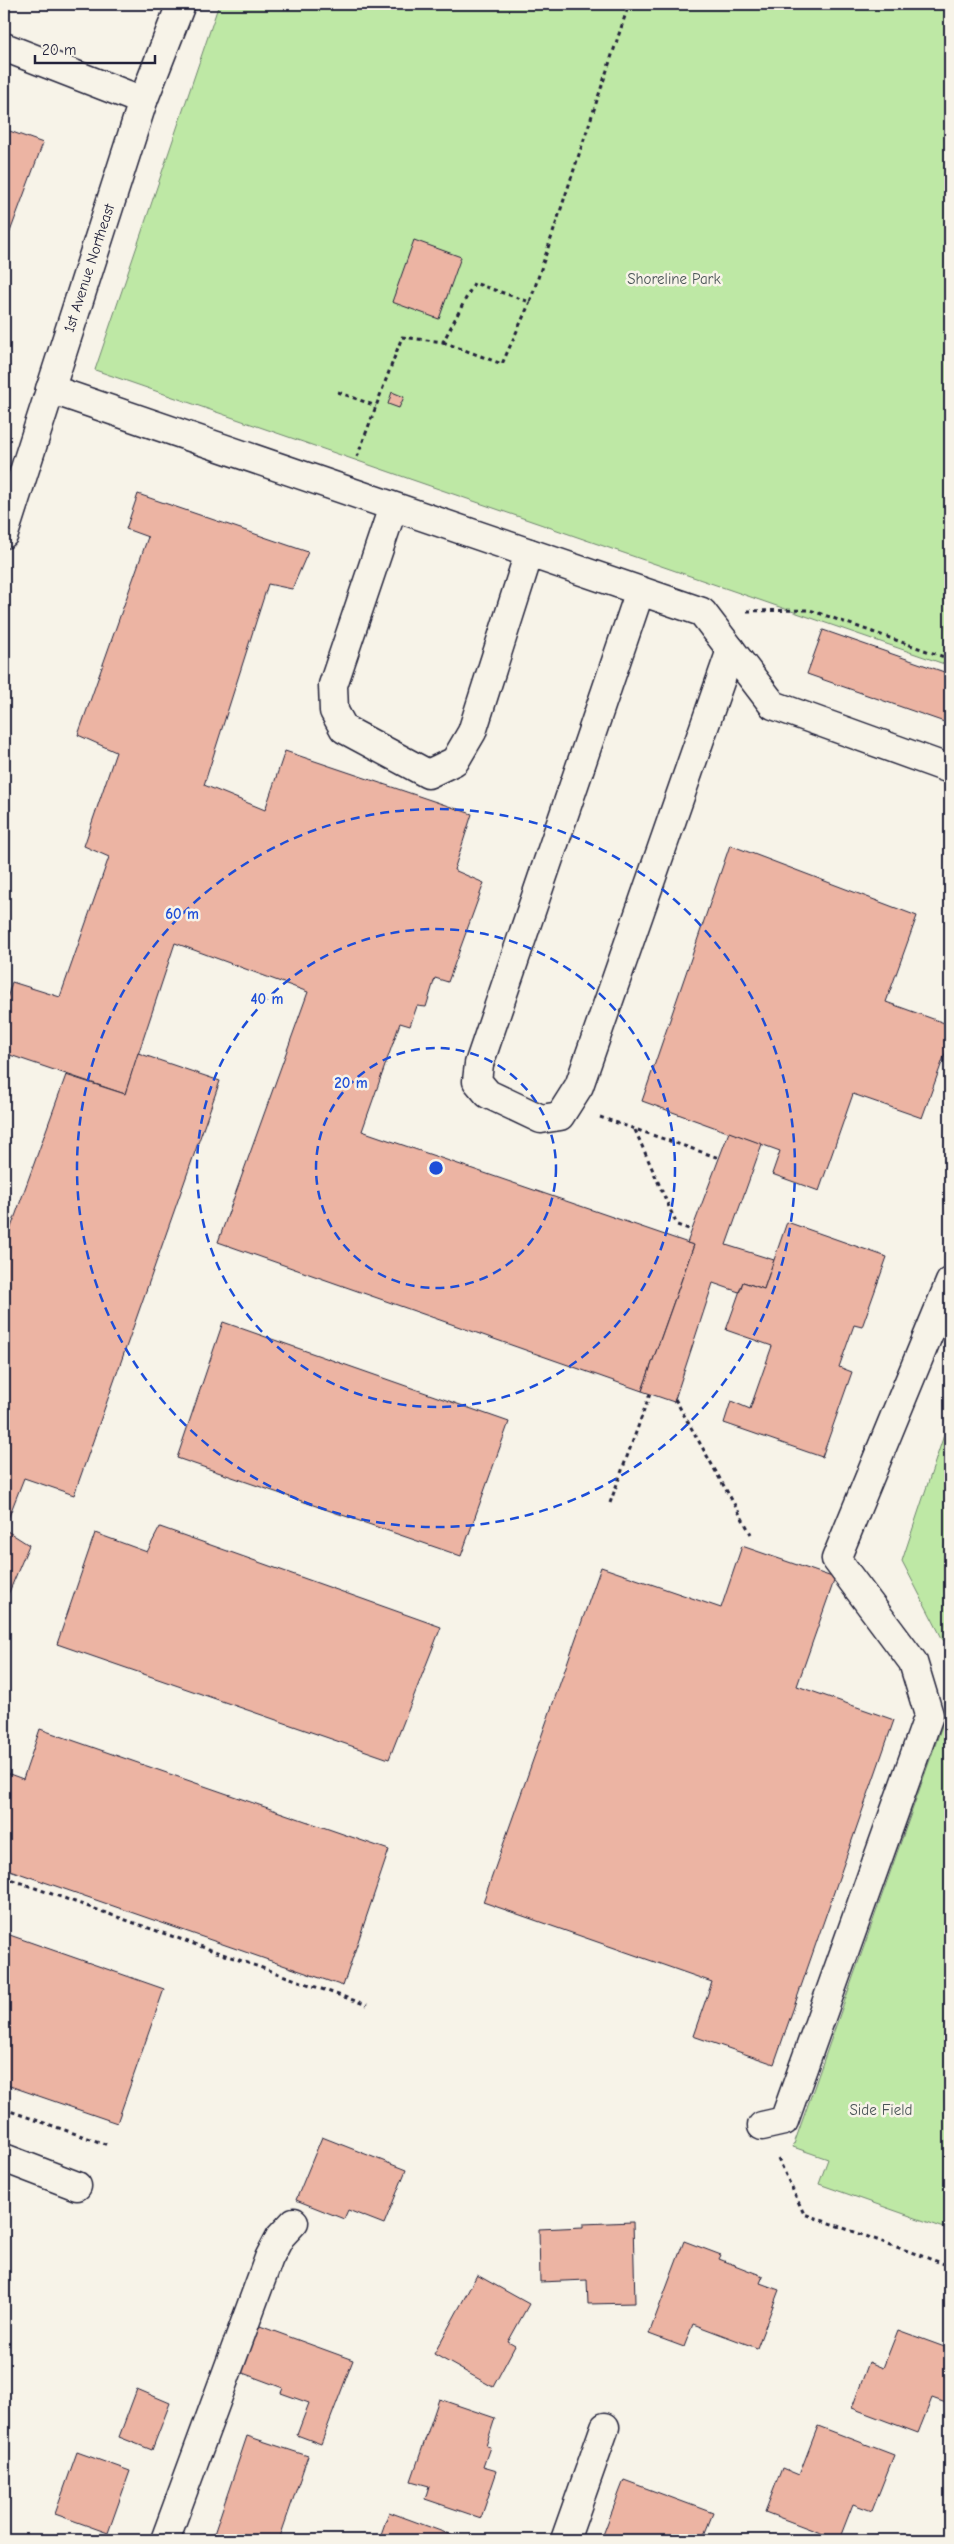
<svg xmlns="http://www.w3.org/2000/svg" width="954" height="2544" font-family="'Comic Neue',sans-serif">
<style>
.green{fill:#bee8a5;stroke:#708570}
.building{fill:#ecb4a3;stroke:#22223b}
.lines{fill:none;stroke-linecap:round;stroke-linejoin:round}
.minor-casing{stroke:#22223b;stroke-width:31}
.path{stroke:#22223b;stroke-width:3;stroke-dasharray:4 4;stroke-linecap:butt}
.minor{stroke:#f7f3e8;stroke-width:28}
.ring{fill:none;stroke:#1d4ed8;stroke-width:2.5;stroke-dasharray:9 6}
.labels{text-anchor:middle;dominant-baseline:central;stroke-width:5;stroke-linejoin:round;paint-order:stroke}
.street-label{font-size:15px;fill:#22223b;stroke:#f7f3e8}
.park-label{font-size:15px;fill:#495456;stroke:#f7f3e8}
.centre{fill:#1d4ed8;stroke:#f7f3e8;stroke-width:2.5}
.ring-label{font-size:15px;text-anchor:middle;font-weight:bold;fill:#1d4ed8;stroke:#f7f3e8;stroke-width:5;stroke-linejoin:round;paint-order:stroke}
</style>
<rect width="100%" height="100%" fill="#f7f3e8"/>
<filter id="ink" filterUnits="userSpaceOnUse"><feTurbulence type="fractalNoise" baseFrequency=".02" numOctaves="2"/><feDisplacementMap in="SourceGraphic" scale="10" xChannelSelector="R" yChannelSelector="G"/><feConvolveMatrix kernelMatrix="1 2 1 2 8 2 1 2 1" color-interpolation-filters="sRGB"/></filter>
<g filter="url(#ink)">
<g class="green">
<polygon points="219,4 950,4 950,666 95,370"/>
<polygon points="950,1417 950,1644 943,1640 902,1561"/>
<polygon points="950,1703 950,2230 819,2184 828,2159 793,2147"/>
</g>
<g class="building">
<polygon points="4,129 43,143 4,248"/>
<polygon points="414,240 461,257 439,319 392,302"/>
<polygon points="392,392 404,397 399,408 388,404"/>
<polygon points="138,494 308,552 292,589 268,584 204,785 265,810 285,751 472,814 454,870 484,883 448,982 435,978 426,1007 417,1006 410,1026 400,1023 362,1131 694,1245 642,1391 218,1242 308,992 175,943 125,1094 4,1053 4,1008 12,982 60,997 109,857 84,846 116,752 78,735 148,537 126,529"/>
<polygon points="823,630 950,674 950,724 807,674"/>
<polygon points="730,845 917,916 886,1002 950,1025 950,1040 922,1118 853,1094 819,1191 772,1174 780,1151 642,1101"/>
<polygon points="138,1053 220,1081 74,1495 24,1478 4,1529 29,1545 4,1604 4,1247 66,1075 125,1094"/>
<polygon points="729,1132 762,1144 726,1245 774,1260 764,1289 743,1282 739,1292 713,1283 674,1402 642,1391 694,1245 687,1243"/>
<polygon points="787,1222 887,1257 862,1327 854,1325 839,1367 852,1372 822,1457 724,1423 731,1401 750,1409 772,1346 726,1330 743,1282 764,1289"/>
<polygon points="223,1322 509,1422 461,1556 177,1458"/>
<polygon points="160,1527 441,1627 389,1759 57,1644 95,1533 147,1552"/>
<polygon points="742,1546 835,1578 797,1686 894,1720 774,2064 693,2036 712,1982 483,1902 601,1567 721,1608"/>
<polygon points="40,1729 389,1850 343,1986 4,1868 4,1772 23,1779"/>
<polygon points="4,1933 164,1989 117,2123 4,2084"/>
<polygon points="322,2137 406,2170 384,2224 348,2210 344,2219 296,2200"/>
<polygon points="633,2222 635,2303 588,2304 587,2280 540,2282 539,2229 583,2227 583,2224"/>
<polygon points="684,2241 721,2255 719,2259 763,2276 760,2283 779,2290 757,2348 693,2324 684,2347 649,2334"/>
<polygon points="477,2275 529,2304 508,2342 515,2346 493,2387 434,2354"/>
<polygon points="257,2325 353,2360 321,2444 297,2435 309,2403 281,2393 283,2388 240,2372"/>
<polygon points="898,2330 950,2349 950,2391 946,2403 932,2398 918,2433 852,2408 869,2362 883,2368"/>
<polygon points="137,2389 170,2403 152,2450 119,2437"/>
<polygon points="439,2399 495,2418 486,2446 490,2447 483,2467 497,2471 481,2518 425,2499 429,2486 411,2481"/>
<polygon points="818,2426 894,2455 872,2511 853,2504 839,2540 765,2512 782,2468 799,2475"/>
<polygon points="247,2436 308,2456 279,2540 233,2540 214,2534"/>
<polygon points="77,2452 130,2471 108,2533 55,2514"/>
<polygon points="624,2480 713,2513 702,2540 617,2540 603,2535"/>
<polygon points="389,2512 465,2540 379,2540"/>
</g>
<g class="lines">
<defs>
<g id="minor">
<polyline points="4,47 143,101"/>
<polyline points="50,389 702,612 773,705 950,769"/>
<polyline points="393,507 333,685 334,711 344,729 428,774 455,761 472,732 529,553"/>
<polyline points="4,534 143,101 181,4"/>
<polyline points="640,591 479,1064 477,1081 488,1094 541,1119 560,1116 579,1086 731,650"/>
<polyline points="762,2126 784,2121 929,1715 913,1662 836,1559 950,1282"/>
<polyline points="4,2158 77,2186"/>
<polyline points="165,2540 269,2258 280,2237 294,2222"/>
<polyline points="565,2540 605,2427"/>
</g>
</defs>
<use href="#minor" class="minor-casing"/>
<g class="path">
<polyline points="443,342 502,364 530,302"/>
<polyline points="338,392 376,406"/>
<polyline points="357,457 402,337 443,342 474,283 530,302 629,4"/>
<polyline points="747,611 810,610 950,659"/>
<polyline points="600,1117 719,1158"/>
<polyline points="635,1130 677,1225 692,1230"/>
<polyline points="675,1399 751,1534"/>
<polyline points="610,1503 650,1394"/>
<polyline points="4,1877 367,2005"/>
<polyline points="4,2109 108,2145"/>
<polyline points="778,2158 804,2214 950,2266"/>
</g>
<use href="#minor" class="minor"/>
</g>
</g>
<g class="ring">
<circle cx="436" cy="1168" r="120"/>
<circle cx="436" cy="1168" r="239"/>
<circle cx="436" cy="1168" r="359"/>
</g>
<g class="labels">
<g class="street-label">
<text transform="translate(89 268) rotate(-72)">1st Avenue Northeast</text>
</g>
<g class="park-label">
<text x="674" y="279">Shoreline Park</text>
<text x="881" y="2110">Side Field</text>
</g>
</g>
<circle cx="436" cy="1168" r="8" class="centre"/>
<g class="ring-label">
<text x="182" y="919">60 m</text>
<text x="267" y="1004">40 m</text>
<text x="351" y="1088">20 m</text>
</g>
<rect width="954" height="2544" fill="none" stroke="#f7f3e8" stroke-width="20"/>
<rect x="10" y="10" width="934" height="2524" fill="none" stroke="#22223b" stroke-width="2" filter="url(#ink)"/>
<path d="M35 55v8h120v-8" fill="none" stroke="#22223b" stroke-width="2.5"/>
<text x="42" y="55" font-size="15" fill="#22223b" stroke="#f7f3e8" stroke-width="4" paint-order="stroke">20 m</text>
</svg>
